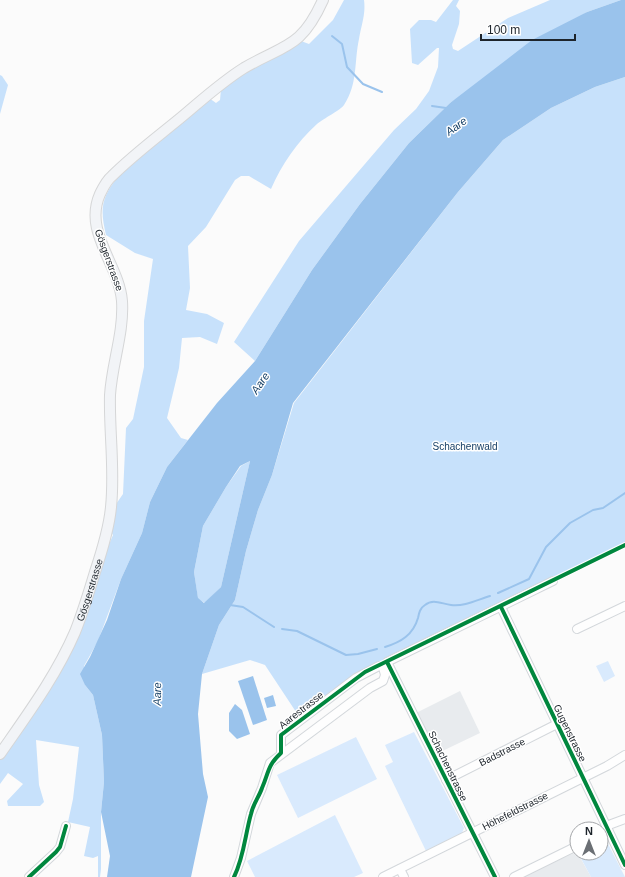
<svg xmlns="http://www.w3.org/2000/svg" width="625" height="877" font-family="Helvetica,sans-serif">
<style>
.built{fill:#e8ebee}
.green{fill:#d9eafd}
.forest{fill:#c7e1fb}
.water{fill:#9ac3ec;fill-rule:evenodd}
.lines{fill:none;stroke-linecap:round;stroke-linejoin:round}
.stream{stroke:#9ac3ec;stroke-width:2}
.minor-casing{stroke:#d3d7db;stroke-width:10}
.major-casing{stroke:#d5d6d7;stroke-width:12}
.minor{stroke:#fefefe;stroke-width:8}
.major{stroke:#f2f4f7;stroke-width:10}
.cycleway-casing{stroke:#fff;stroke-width:6}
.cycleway{stroke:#00873e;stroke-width:4}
.labels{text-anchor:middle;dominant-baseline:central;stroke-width:3;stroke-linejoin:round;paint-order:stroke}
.street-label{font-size:10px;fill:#1d242b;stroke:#fff}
.park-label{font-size:10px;fill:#163f66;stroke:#fff}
.water-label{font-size:11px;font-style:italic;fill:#174167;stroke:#fff}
</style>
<rect width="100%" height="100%" fill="#fbfbfb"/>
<g class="built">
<polygon points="460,691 480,733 434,755 416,713"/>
<polygon points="577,852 591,877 521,877"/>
</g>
<g class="green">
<polygon points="608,661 615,676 604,682 596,666"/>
<polygon points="414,732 464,828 462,833 426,851 385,766 393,762 385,745"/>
<polygon points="356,737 377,779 298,818 277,775"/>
<polygon points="335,815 363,873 354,877 255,877 247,861"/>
<polygon points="605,838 625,877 591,877 578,853 601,853 601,840"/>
</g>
<g class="forest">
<path d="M344 0H364C366 14 361 26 359 39 354 62 358 84 344 105 342 109 323 119 317 124 297 142 282 164 271 189L249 176H241L235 180 206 227 188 246 190 288 186 310 207 314 224 323 217 344 200 337 182 338 179 368 167 418 181 438 188 440 167 467 150 502 142 533 121 579 98 641 84 666 85 685 93 695 102 735 104 782 101 812V869L100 877H98V856L93 858 84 856 90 827 68 822 73 799 79 747 36 740 39 785 44 802 40 806H8L7 801 23 784 8 773 0 784V759L46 690 113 535 111 532 114 507 123 494 126 428 133 419 144 367V321L153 259 135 253 106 235C100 210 101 198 117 178L209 98 216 103 220 100 221 89 228 83 301 41 309 44 333 20Z"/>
<polygon points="453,0 459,0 456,6 460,11 459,24 452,45 453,49 458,51 508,18 550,0 621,0 587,12 450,103 409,143 360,204 312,270 255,361 234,342 299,241 394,130 416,109 429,91 438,67 439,48 437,48 418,65 412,63 410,29 419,20 431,20 436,22"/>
<polygon points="0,75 2,76 8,85 0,114"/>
<polygon points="625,77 625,545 365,672 300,718 265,665 250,660 202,674 219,625 235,600 246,551 258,510 272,475 294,403 458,192 503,140 551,108 595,87"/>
<polygon points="250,461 221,587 205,603 198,599 194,572 203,526 226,487 241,466"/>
</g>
<g class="water">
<path d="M621 0H625V77L595 87 551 108 503 140 458 192 293 403 272 475 258 510 246 551 235 600 219 625 202 674 198 714 203 774 208 797 191 877H107L110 856 101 812 104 782 102 735 93 695 85 685 80 674 90 657 107 620 121 579 142 533 150 502 167 467 217 403 255 361 312 270 360 204 409 143 450 103 532 40 587 12ZM250 461 221 587 204 603 198 598 194 572 203 526 226 487 240 466Z"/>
<polygon points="253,676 267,720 253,725 238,681"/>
<polygon points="273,695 276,706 267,708 264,698"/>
<polygon points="235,704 242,710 250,734 237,739 229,731 229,713"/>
</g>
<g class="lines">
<g class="stream">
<polyline points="332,36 342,44 347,67 363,84 382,92"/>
<polyline points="432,106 446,108"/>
<polyline points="498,593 529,579 546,547 570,523 593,510 603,508 625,493"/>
<polyline points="230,605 243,607 274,627"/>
<polyline points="282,629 297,631 346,655 358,654 377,649"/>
<path d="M385 647C401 642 413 635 418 618 419 613 420 608 425 605 433 598 442 604 451 605 464 607 479 599 490 596"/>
</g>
<defs>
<g id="minor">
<polyline points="501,607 625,865"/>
<polyline points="577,629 625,606"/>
<polyline points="446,780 557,724"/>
<polyline points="606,826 625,819"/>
<polyline points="400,869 404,877"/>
<polyline points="29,877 56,852 60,847 66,826"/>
<polyline points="234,877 241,858 251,814 262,788 270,763 370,688 383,681 385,675 383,667 379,666 356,678 281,735 281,753"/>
<polyline points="383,877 607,766 625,755"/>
<polyline points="495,877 387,662 553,581"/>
<polyline points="514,877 577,846"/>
</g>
<g id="major">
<path id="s1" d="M0 754C27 715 56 676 75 632 83 612 89 592 95 572 102 551 109 529 111 507 115 469 109 432 110 395 112 363 124 333 122 301 119 264 83 232 100 194 103 188 106 181 112 176 134 154 160 135 184 115 203 99 223 81 244 68 285 44 301 49 323 0"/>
</g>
</defs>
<use href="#minor" class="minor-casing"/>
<use href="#major" class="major-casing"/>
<use href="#minor" class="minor"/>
<use href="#major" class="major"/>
<defs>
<g id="cycleway">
<polyline points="501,607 625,865"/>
<polyline points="387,662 495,877"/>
<polyline points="29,877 56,852 60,847 66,826"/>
<path d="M234 877C244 857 245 835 251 814 253 804 259 797 262 788 269 772 267 766 281 753V735L365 672 625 545"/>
</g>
</defs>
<use href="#cycleway" class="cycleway-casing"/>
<use href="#cycleway" class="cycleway"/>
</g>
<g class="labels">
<g class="street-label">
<text transform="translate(109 260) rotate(70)">Gösgerstrasse</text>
<text stroke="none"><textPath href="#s1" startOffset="188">Gösgerstrasse</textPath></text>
<text transform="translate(301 710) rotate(-38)">Aarestrasse</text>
<text transform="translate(570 733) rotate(64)">Gugenstrasse</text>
<text transform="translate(502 752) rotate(-27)">Badstrasse</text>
<text transform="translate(448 766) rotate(64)">Schachenstrasse</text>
<text transform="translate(515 811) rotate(-27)">Höhefeldstrasse</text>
</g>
<g class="park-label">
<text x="465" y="446">Schachenwald</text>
</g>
<g class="water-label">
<text transform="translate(456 126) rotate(-36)">Aare</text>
<text transform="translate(260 383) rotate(-56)">Aare</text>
<text transform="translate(157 694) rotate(-89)">Aare</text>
</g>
</g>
<g transform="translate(589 841)"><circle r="19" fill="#ffffff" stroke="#a5a7aa"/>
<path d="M0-3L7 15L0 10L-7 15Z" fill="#6b6f74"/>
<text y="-6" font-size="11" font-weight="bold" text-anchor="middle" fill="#1d242b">N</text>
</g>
<path d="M481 34v6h94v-6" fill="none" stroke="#1d242b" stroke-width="2"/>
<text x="487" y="34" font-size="12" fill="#1d242b" stroke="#ffffff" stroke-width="3" paint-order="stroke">100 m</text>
</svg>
